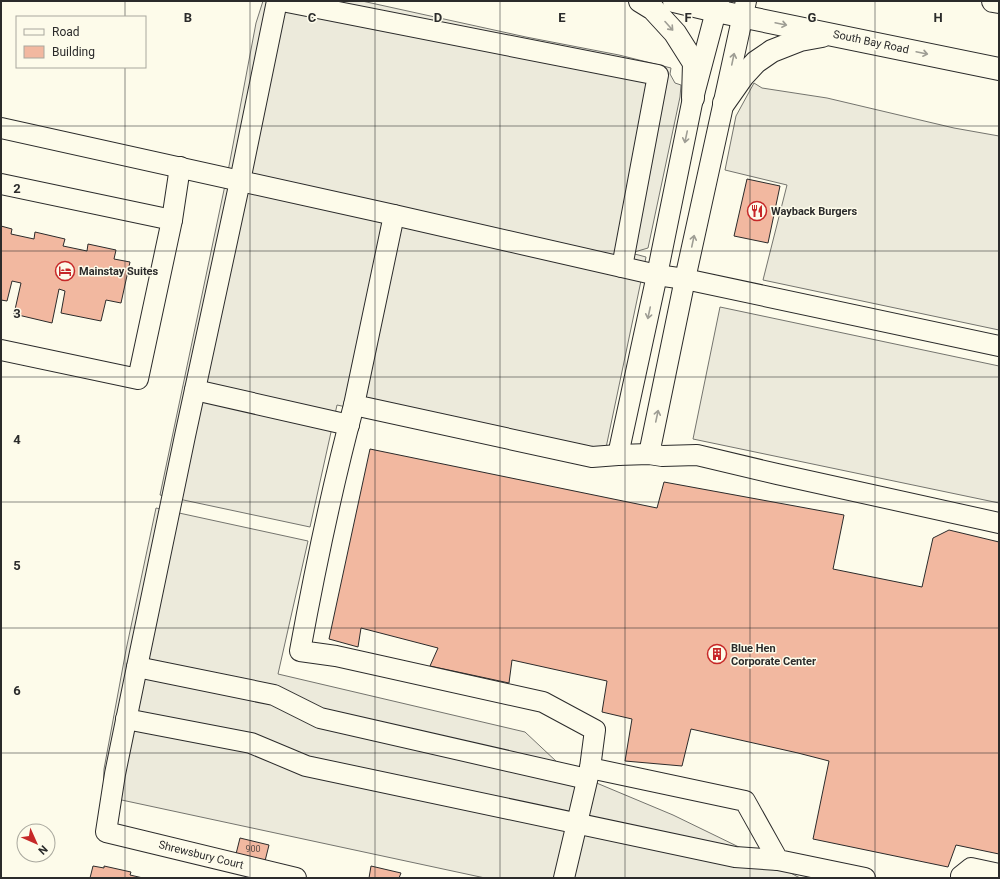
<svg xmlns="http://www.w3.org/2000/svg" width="1000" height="879" font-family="Roboto,sans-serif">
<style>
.parking{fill:#eceadb;stroke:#74746e}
.building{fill:#f2b8a0;stroke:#2b2b2b}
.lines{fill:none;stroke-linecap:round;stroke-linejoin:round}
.minor-casing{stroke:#2b2b2b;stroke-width:22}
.highway-casing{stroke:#2b2b2b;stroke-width:24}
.minor{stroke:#fdfbea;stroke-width:20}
.highway{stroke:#fdfbea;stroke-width:22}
.oneway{stroke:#9e9d94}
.grid{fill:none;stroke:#2b2b2b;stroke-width:1;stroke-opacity:0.55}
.labels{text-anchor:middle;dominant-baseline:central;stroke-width:3;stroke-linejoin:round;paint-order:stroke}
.number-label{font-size:9px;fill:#5d4e48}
.street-label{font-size:11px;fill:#2b2b2b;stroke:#fdfbea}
.poi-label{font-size:11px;font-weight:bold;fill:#2b2b2b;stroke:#fdfbea;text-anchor:start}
.grid-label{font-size:13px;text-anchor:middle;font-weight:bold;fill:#2b2b2b;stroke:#fdfbea;stroke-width:3;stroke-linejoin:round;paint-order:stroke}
</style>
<rect width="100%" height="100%" fill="#fdfbea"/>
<g class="parking">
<polygon points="263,1 362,1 526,37 619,55 671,68 670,74 675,83 681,85 680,97 648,248 631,253 646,257 603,462 337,405 310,527 160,495 229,166 256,23"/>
<polygon points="754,83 762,88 827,98 954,128 999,136 999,330 763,280 787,185 725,170 736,116"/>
<polygon points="720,307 999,366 999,503 693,439"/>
<polygon points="156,508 308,541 278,674 525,732 573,777 587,779 673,815 780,867 798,877 801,878 485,878 103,796 104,769 126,650"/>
</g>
<g class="building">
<polygon points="747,179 780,186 768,243 734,236"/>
<polygon points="1,226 12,229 11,234 34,239 35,232 65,239 63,246 87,251 88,244 116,250 114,259 130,262 121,303 106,300 101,321 61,313 65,291 59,289 52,323 14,314 21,283 12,281 7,301 1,300"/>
<polygon points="370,449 657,508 664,482 844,515 833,569 922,587 933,538 949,530 999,542 999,854 956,845 948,867 813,839 829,761 798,753 691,729 682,766 625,761 632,719 602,712 607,681 512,660 509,683 430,666 438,648 361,628 358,647 329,639"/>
<polygon points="240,838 269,845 265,861 236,854"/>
<polygon points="93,866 104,868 104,866 131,872 130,875 143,878 90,878"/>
<polygon points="371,866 401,873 399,878 369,878"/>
</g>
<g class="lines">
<defs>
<g id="minor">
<polyline points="277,1 240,181 185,436 137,667 115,774 106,832 296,878"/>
<polyline points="282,1 658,75 622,267"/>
<polyline points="1,128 394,215 657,275 685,279 999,346"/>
<polyline points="1,184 172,220"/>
<polyline points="394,215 354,405 592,457 618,455 649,454 662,456 697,455 777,474 999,523"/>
<polyline points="1,350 138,379 172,220 180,167"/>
<polyline points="195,390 349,425"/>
<path d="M354 405C332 487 315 569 300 651L336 656 543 702 595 730 590 768 745 801 778 860 865 878"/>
<polyline points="649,454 685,279 746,1"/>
<polyline points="618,455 657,275 693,98 716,11 719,1"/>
<polyline points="137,667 274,695 320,718 587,779"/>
<polyline points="126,719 251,743 306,766 735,857 778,860"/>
<polyline points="564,878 590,768"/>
<polyline points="961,878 961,876 971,868 999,874"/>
</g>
<g id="highway">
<polyline points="640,1 653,9 675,33 694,63 693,98"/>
<polyline points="674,1 716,11 999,69"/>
<polyline points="993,1 999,2"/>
<polyline points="724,103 743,76 756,62 772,51 800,40 822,36"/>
</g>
</defs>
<use href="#minor" class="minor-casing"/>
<use href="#highway" class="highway-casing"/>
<use href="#minor" class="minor"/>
<use href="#highway" class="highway"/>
</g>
<defs><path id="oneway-shaft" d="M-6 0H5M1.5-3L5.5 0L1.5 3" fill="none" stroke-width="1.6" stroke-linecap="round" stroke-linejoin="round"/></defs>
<g class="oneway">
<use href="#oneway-shaft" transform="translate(781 24) rotate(12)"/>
<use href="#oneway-shaft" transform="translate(669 26) rotate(48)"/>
<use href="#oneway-shaft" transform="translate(922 53) rotate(12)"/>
<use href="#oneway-shaft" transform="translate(733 59) rotate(-78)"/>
<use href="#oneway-shaft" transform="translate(686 137) rotate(102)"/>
<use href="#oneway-shaft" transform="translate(693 241) rotate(-78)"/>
<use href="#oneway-shaft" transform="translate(649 313) rotate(102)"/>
<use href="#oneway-shaft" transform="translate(657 416) rotate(-78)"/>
</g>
<path class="grid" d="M125 1V17M250 1V878M375 1V878M500 1V878M625 1V878M750 1V878M875 1V878M125 67V878M1 126H999M1 251H999M1 377H999M1 502H999M1 628H999M1 753H999"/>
<defs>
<symbol id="restaurant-ring" viewBox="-11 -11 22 22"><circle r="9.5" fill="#fdfbea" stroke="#c62828" stroke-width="1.5"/><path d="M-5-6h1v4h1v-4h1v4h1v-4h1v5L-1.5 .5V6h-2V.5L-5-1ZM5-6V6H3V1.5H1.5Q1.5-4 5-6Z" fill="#c62828"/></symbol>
<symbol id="hotel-ring" viewBox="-11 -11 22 22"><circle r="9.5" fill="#fdfbea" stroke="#c62828" stroke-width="1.5"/><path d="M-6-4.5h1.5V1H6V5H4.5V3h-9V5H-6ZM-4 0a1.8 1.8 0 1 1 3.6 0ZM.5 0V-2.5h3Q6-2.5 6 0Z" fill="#c62828"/></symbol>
<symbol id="building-ring" viewBox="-11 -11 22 22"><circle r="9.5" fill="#fdfbea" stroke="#c62828" stroke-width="1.5"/><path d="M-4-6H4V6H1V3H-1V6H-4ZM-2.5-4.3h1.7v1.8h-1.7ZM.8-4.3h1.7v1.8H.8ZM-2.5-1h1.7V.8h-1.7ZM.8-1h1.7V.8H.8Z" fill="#c62828"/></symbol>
</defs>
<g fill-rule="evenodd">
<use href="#restaurant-ring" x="746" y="200" width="22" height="22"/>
<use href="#hotel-ring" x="54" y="260" width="22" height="22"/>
<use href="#building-ring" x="706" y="643" width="22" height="22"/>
</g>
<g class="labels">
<g class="number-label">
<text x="253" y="849">900</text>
</g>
<g class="street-label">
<text transform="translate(871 42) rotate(12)">South Bay Road</text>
<text transform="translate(201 855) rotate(14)">Shrewsbury Court</text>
</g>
<g class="poi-label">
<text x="771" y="211">Wayback Burgers</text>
<text x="79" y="271">Mainstay Suites</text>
<text x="731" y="648">Blue Hen<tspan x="731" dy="13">Corporate Center</tspan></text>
</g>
</g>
<g class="grid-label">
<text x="188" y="22">B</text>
<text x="312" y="22">C</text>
<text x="438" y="22">D</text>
<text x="562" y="22">E</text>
<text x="688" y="22">F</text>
<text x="812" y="22">G</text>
<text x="938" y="22">H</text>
<text x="17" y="193">2</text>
<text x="17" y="318">3</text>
<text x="17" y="444">4</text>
<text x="17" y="570">5</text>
<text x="17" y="695">6</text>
</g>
<rect width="1000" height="879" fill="none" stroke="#2b2b2b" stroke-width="4"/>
<rect x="16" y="16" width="130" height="52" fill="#fdfbea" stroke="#a9a89e"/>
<rect x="24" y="29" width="20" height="6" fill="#fdfbea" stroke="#a9a89e"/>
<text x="52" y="36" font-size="12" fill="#2b2b2b">Road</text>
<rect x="24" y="46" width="20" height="12" fill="#f2b8a0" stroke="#a9a89e"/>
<text x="52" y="56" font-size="12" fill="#2b2b2b">Building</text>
<g transform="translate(36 843) rotate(135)"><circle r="19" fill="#fdfbea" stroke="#a9a89e"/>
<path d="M0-3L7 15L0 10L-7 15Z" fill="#c62828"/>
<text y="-6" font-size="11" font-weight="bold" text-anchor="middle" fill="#2b2b2b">N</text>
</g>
</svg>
